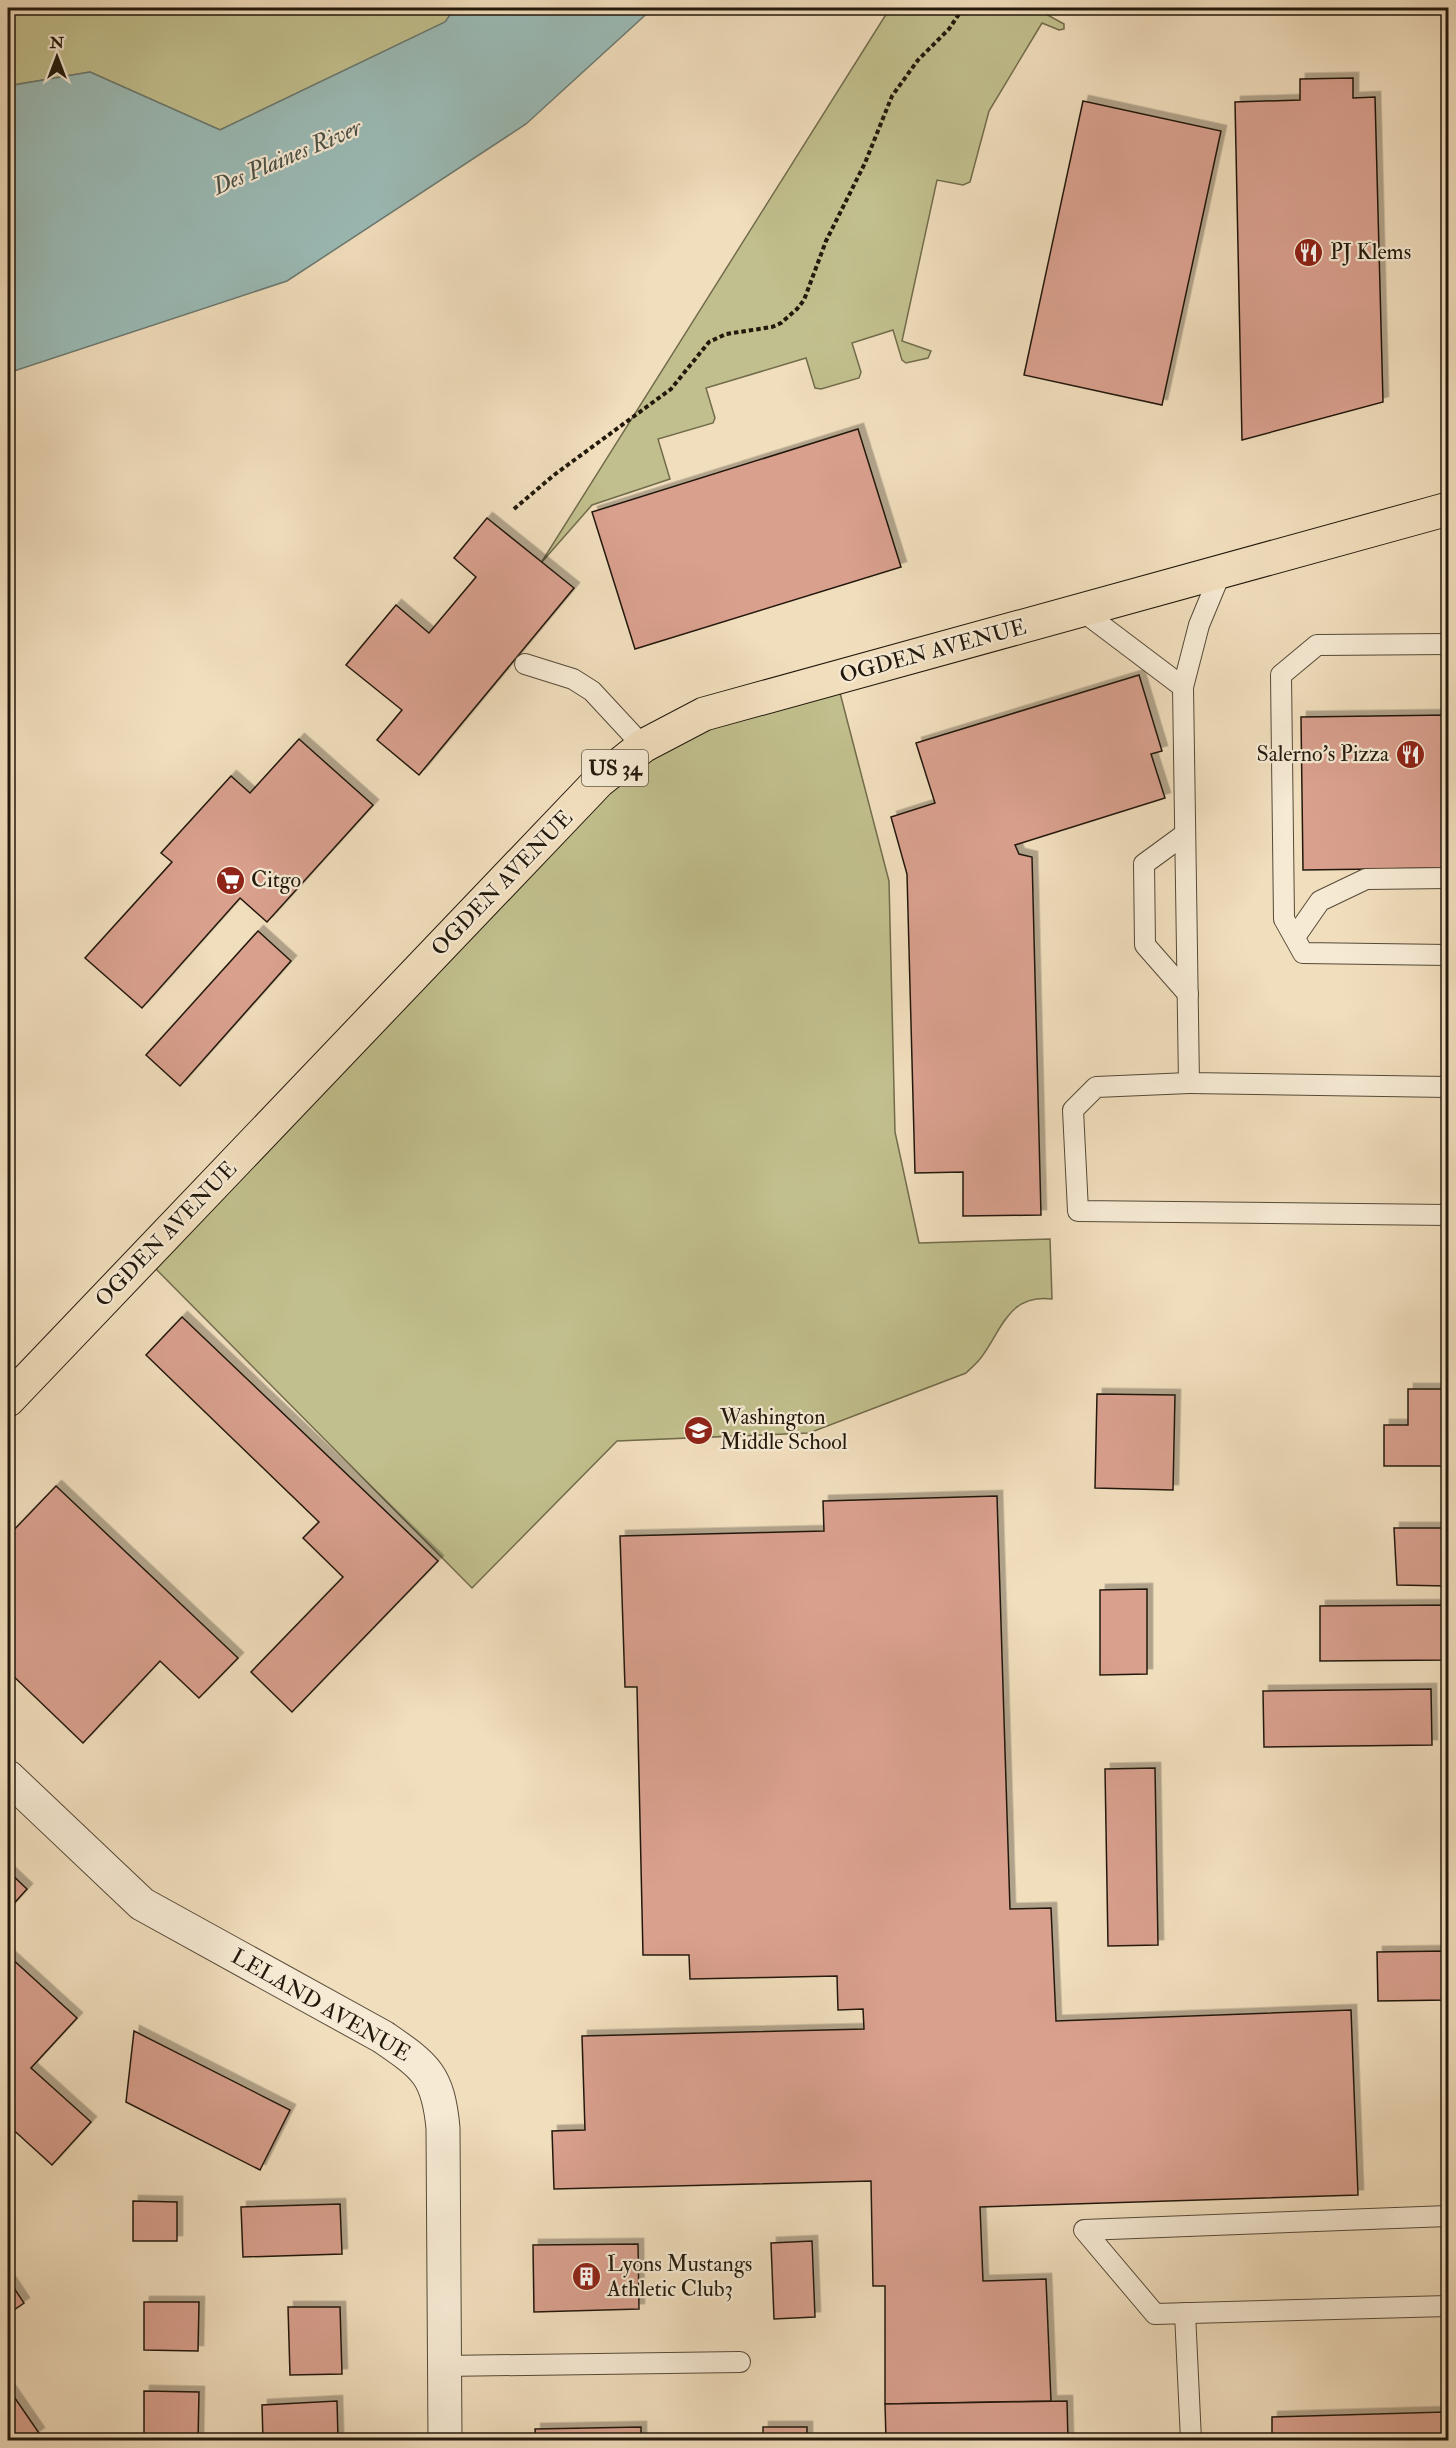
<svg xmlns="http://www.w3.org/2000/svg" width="1456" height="2448" font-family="'IM FELL Double Pica',serif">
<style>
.green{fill:#c1bf8d;stroke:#726c4c;stroke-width:1.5}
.water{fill:#9bbbb6;stroke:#6b7a72;stroke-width:1.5}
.building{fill:#d9a08e;stroke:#22190c;stroke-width:1.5;filter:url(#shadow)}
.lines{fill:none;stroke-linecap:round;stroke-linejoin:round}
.service-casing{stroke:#564a38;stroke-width:22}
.minor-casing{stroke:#564a38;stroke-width:35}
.primary-casing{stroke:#22190c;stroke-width:35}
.path{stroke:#22190c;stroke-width:4;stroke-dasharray:4.5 3;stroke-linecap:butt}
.service{stroke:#f6ead4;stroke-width:20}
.minor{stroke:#f6ead4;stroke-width:33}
.primary{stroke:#f1debd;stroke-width:33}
.labels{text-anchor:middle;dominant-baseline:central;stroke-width:4.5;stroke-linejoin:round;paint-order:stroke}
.shield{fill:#f6ead4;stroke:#625848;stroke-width:1.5}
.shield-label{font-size:21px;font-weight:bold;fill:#22190c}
.poi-label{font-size:22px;fill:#22190c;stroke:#f6ead4;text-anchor:start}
.street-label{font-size:22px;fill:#22190c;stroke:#f6ead4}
.water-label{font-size:24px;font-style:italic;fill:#4c5248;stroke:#f6ead4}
</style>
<defs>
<filter id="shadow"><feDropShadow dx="5.5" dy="-5.5" stdDeviation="0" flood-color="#0004"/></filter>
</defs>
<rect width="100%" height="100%" fill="#f1debd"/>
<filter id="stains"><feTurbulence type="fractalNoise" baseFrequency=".00333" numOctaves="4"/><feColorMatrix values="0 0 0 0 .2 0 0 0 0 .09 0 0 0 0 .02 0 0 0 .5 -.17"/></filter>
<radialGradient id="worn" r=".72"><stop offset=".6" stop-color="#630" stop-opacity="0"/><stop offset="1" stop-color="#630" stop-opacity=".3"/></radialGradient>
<g class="green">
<polygon points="8,8 455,8 446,22 220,130 90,72 8,86"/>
<polygon points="890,8 1035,8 1064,24 1064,29 1059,30 1042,23 989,111 970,182 963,185 937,180 902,341 931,351 928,358 906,363 902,360 893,330 852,343 861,372 859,378 821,389 815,388 806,358 706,388 715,418 713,423 658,439 670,479 592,505 541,563"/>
<path d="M839 689 889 881 895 1132 919 1243 1050 1239 1052 1299C1007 1294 1002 1331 980 1359 976 1364 971 1368 966 1373L809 1433 617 1441 472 1588 150 1263 611 783 709 722Z"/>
</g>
<polygon class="water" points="455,8 653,8 526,124 287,281 8,373 8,86 90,72 220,130 445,22"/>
<g class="building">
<polygon points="1353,78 1353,98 1375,97 1383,402 1242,440 1235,102 1300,100 1300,79"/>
<polygon points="1083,101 1221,131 1162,405 1024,375"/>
<polygon points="858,429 901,567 635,649 592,512"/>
<polygon points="487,518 574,588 419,775 377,740 402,710 346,665 396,605 429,633 476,577 454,558"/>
<polygon points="1139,675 1162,751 1151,754 1165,798 1015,845 1019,854 1032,857 1041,1215 963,1216 963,1172 915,1173 907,874 891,817 935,803 916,743"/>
<polygon points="1448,715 1448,868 1303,870 1301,717"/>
<polygon points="299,739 373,805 267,922 240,898 142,1008 85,958 172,862 161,853 231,776 250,793"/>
<polygon points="258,931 291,961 180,1086 146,1055"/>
<polygon points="182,1317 438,1561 292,1712 251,1672 343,1577 303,1538 319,1522 146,1355"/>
<polygon points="1408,1389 1448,1389 1448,1466 1384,1466 1384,1425 1408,1425"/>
<polygon points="1097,1394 1175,1395 1173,1490 1095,1488"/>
<polygon points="56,1486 238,1658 199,1698 160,1661 83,1743 8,1671 8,1536"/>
<polygon points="997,1496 1010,1909 1051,1908 1056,2021 1351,2010 1358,2195 980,2207 983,2281 1046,2279 1051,2401 885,2404 885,2286 873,2286 871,2181 554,2189 552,2131 585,2130 582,2036 864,2029 863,2009 838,2010 837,1976 690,1979 689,1955 643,1955 637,1687 625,1687 620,1536 824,1531 823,1501"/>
<polygon points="1394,1528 1448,1528 1448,1586 1397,1585"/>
<polygon points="1147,1589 1147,1674 1100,1675 1100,1590"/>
<polygon points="1448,1605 1448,1660 1320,1661 1320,1606"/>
<polygon points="1431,1689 1432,1745 1264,1747 1263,1691"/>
<polygon points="1155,1768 1158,1945 1108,1946 1105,1769"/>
<polygon points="8,1871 27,1889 8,1910"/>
<polygon points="1448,1951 1448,2000 1378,2001 1377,1952"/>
<polygon points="10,1957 77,2018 31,2068 91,2122 52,2165 8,2125 8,1960"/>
<polygon points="134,2031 290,2110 260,2170 126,2102"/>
<polygon points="133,2201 177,2202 177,2241 133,2241"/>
<polygon points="340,2204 342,2254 243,2257 241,2207"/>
<polygon points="812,2241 815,2317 774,2319 771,2243"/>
<polygon points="638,2244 639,2309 534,2312 533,2245"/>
<polygon points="8,2279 24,2303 8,2314"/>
<polygon points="144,2302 199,2302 198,2351 144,2350"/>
<polygon points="288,2307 340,2307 342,2374 290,2375"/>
<polygon points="8,2388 39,2433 28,2440 8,2440"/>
<polygon points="144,2391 199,2392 198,2440 144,2440"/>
<polygon points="337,2401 338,2438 316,2438 316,2440 263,2440 262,2405"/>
<polygon points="1067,2401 1068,2440 886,2440 885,2404"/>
<polygon points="1445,2412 1446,2440 1272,2440 1272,2417"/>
<polygon points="641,2427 641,2440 536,2440 535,2429"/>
<rect x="763" y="2427" width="44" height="13"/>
</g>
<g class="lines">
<defs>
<g id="service">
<polyline points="1221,572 1199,625 1183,687 1189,1083 1448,1087"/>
<polyline points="1081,610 1183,687"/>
<polyline points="1448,644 1317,645 1281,675 1284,919 1303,953 1448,955"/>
<polyline points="525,664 573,679 592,691 643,746"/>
<polyline points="1185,834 1144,864 1145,945 1188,994"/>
<polyline points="1295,937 1320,901 1366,879 1448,878"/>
<polyline points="1189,1083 1096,1087 1073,1110 1078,1211 1448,1215"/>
<polyline points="1448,2216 1084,2230 1155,2314 1448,2306"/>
<polyline points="1185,2313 1191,2440"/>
<polyline points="444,2366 740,2362"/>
</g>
<path id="minor" d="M8 1777 142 1904 383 2037C425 2066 438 2074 443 2128L445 2440"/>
<polyline id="primary" points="8,1400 599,781 643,746 704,714 1448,509"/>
</defs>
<use href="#service" class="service-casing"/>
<use href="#minor" class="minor-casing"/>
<use href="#primary" class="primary-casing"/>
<polyline class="path" points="514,509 554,475 671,389 709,342 726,334 772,327 781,323 797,309 804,300 826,241 865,163 892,96 918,60 949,29 963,8"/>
<use href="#service" class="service"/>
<use href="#minor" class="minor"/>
<use href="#primary" class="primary"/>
</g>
<defs>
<symbol id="restaurant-disc" viewBox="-11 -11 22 22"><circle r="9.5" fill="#8f2418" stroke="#f6ead4"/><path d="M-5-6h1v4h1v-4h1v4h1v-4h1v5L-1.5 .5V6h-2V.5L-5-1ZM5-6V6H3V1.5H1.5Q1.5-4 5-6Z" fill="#fff"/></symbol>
<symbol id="supermarket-disc" viewBox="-11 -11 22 22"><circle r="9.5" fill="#8f2418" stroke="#f6ead4"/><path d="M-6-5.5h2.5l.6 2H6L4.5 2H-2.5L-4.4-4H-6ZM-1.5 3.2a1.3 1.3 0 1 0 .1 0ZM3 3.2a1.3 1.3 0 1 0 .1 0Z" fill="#fff"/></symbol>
<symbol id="school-disc" viewBox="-11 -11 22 22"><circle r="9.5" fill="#8f2418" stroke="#f6ead4"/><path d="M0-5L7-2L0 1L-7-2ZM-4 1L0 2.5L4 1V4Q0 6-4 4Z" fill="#fff"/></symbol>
<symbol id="building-disc" viewBox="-11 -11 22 22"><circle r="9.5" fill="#8f2418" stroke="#f6ead4"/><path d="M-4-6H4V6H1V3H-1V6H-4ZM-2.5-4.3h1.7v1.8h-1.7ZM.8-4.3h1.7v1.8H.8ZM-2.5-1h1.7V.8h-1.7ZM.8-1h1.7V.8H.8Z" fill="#fff"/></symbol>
</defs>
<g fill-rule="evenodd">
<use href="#restaurant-disc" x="1292" y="236" width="33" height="33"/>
<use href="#restaurant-disc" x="1394" y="738" width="33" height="33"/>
<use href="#supermarket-disc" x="214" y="864" width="33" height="33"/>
<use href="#school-disc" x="682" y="1414" width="33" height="33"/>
<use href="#building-disc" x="570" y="2260" width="33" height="33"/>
</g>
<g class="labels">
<rect class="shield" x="582" y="750" width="66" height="36" rx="4.5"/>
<g class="shield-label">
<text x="615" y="768">US 34</text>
</g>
<g class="poi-label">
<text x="1330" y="252">PJ Klems</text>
<text x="1389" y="754" text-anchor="end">Salerno's Pizza</text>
<text x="251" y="880">Citgo</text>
<text x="720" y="1417">Washington<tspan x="720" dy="25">Middle School</tspan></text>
<text x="607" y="2264">Lyons Mustangs<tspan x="607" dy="25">Athletic Club3</tspan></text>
</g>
<g class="street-label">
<text transform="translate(933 651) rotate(-15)">OGDEN AVENUE</text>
<text transform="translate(502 883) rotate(-46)">OGDEN AVENUE</text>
<text transform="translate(166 1234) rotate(-46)">OGDEN AVENUE</text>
<text transform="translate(321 2005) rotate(30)">LELAND AVENUE</text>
</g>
<g class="water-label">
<text transform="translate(287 157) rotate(-23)">Des Plaines River</text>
</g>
</g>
<rect width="1456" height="2448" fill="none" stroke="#f1debd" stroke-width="30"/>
<rect x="9" y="9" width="1438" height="2430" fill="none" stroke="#22190c" stroke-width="3"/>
<rect x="15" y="15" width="1426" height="2418" fill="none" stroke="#22190c" stroke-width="1.5"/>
<g transform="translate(57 57)" stroke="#f6ead4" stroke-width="4.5" paint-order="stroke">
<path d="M0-4.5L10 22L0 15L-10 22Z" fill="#22190c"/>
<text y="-9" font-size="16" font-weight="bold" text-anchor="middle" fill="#22190c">N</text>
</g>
<rect width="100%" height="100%" filter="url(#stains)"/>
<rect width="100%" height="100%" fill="url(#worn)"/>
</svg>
